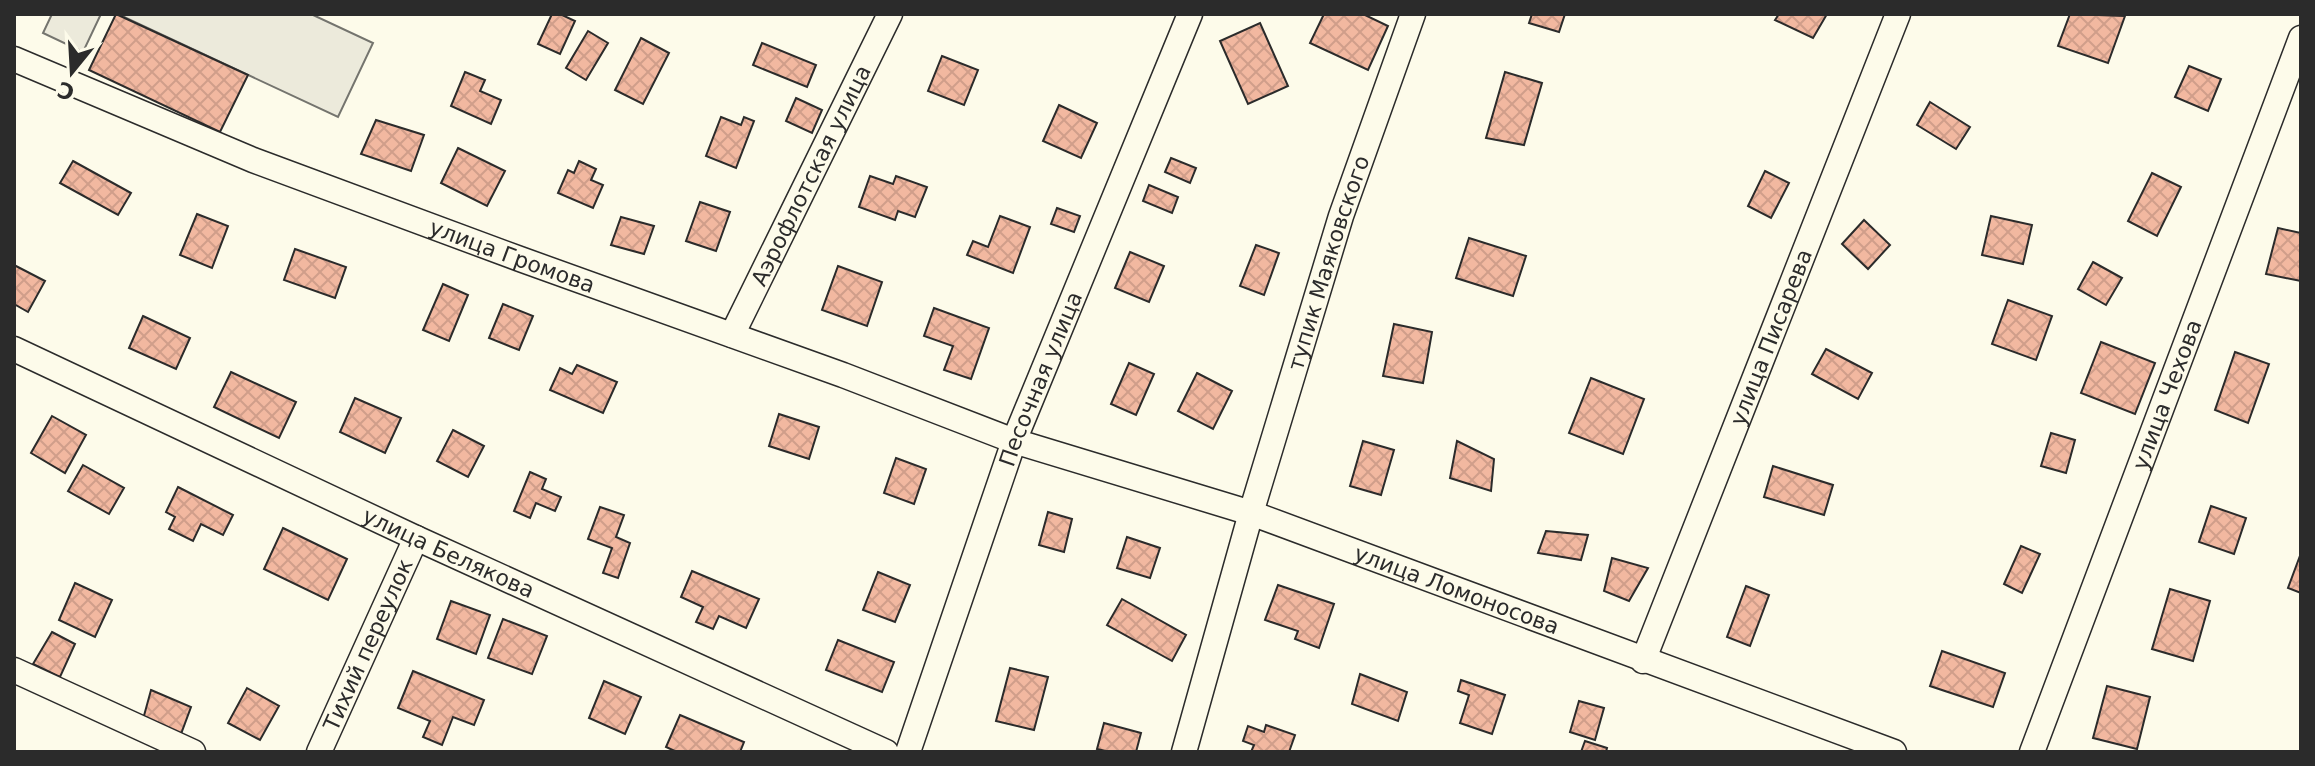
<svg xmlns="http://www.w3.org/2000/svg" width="2315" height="766" font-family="'DejaVu Sans',sans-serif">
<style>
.parking{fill:#eceadb;stroke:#74746e;stroke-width:2}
.building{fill:url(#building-cross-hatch);stroke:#2b2b2b;stroke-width:2}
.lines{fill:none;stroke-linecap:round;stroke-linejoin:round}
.minor-casing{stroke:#2b2b2b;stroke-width:27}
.minor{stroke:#fdfbea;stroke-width:24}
.labels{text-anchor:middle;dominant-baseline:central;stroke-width:6;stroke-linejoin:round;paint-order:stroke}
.street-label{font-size:22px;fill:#2b2b2b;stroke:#fdfbea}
</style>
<defs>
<pattern id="building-cross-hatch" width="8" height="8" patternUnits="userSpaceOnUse" patternTransform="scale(2)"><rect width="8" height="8" fill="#f2b8a0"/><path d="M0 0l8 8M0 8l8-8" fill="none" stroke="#d09e8a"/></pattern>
</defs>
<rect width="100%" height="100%" fill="#fdfbea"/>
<g class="parking">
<polygon points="52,14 101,14 83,52 43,33"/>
<polygon points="125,14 311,14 373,43 338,117 124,17"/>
</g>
<g class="building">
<polygon points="116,14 248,75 220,132 89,70"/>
<polygon points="552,14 560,14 575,21 560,54 538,44"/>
<polygon points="1324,14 1363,14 1388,26 1368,70 1310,43"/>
<polygon points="1532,14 1565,14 1559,32 1529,23"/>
<polygon points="1779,14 1827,14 1813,38 1775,20"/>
<polygon points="2070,14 2125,16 2108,63 2058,46"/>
<polygon points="1260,23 1288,86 1248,104 1220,41"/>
<polygon points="588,31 608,43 586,80 566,68"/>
<polygon points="641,38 669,53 643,104 615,90"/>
<polygon points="762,43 816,65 807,87 753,65"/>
<polygon points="942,56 978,70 964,105 928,91"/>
<polygon points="2189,66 2221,79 2208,111 2175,97"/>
<polygon points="465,72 485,80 480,91 501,100 491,124 451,106"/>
<polygon points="1505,72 1542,83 1524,145 1486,138"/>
<polygon points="796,98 822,110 812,133 786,121"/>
<polygon points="1930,102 1970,127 1956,149 1917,125"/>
<polygon points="1059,105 1097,123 1081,158 1043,141"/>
<polygon points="721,117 741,125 744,117 754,121 736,168 706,156"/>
<polygon points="376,120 424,135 411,171 361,154"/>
<polygon points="458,148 505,171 487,206 441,183"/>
<polygon points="1171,158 1196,168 1190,183 1165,172"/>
<polygon points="73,161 131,193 118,215 60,183"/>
<polygon points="579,161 596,169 591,180 603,185 593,208 558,193 568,170 574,173"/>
<polygon points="1765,171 1789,183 1771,218 1748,206"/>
<polygon points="2152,173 2181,187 2157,236 2128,221"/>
<polygon points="870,176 893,184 896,176 927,187 915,217 898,211 895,220 859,207"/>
<polygon points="1149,185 1178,197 1172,213 1143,201"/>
<polygon points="700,202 730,212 716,251 686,241"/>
<polygon points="1057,208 1080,216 1074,232 1051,224"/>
<polygon points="197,214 228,226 212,268 180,255"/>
<polygon points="1000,216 1030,227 1013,273 967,255 973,241 988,247"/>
<polygon points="1991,216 2032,225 2023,264 1982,255"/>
<polygon points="621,217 654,226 644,254 611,245"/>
<polygon points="1864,220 1890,245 1868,269 1842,244"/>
<polygon points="2278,228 2301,233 2301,281 2266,274"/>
<polygon points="1469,238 1526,256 1513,296 1456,278"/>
<polygon points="1256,245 1279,253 1264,295 1240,286"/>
<polygon points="295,249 346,267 335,298 284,280"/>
<polygon points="1130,252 1164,266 1149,302 1115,288"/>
<polygon points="2093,262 2122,278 2106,305 2078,289"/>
<polygon points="14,265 45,281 28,312 14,304"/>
<polygon points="838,266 882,282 867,326 822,310"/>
<polygon points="443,284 468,295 449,341 423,330"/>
<polygon points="2008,300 2052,316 2036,360 1992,344"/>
<polygon points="503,304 533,316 519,350 489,338"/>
<polygon points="934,308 989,328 971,379 944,370 953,346 924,336"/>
<polygon points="143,316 190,338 176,369 129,348"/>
<polygon points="1394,324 1432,332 1423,383 1383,376"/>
<polygon points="2101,342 2155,363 2135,414 2081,393"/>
<polygon points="1826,349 1872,373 1858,399 1812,374"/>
<polygon points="2235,352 2269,364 2248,423 2215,410"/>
<polygon points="1129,363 1154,374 1136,415 1111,404"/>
<polygon points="577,365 617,382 603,413 550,390 560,368 572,374"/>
<polygon points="231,372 296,402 279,438 214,407"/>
<polygon points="1197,373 1232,391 1213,429 1178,411"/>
<polygon points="1591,378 1644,399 1623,454 1569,433"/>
<polygon points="355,398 401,418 385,453 340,432"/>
<polygon points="779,414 819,427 809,459 769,446"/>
<polygon points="52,416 86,435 65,473 31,453"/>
<polygon points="453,430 484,446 468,477 437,461"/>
<polygon points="2051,433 2075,440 2066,473 2041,466"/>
<polygon points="1363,441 1394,450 1381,495 1350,486"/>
<polygon points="1457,441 1494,459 1491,491 1450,478"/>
<polygon points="896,458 926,469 914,504 884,493"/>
<polygon points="83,465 124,488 109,514 68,491"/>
<polygon points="1773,466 1833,485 1824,515 1764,497"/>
<polygon points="530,472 546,479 542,489 561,497 555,511 536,503 530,518 514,511"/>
<polygon points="178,487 233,515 223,535 201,524 193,541 169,529 175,517 166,512"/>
<polygon points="2211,506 2246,518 2234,554 2199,542"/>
<polygon points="600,507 624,515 616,537 630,543 618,578 603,573 612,548 588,539"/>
<polygon points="1048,512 1072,519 1064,552 1039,545"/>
<polygon points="283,528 347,559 328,600 264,569"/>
<polygon points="1546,531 1588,535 1581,560 1538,553"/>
<polygon points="1127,537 1160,548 1150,578 1117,568"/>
<polygon points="2021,546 2040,554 2022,593 2004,584"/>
<polygon points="2301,553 2301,593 2288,588"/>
<polygon points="1612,558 1648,568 1629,601 1604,591"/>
<polygon points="692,571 759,599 746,628 719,616 713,629 696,622 703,607 681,597"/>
<polygon points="878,572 910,585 895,622 863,610"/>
<polygon points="75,583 112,600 95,637 59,620"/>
<polygon points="1278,585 1334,604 1319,648 1295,639 1298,631 1265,620"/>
<polygon points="1746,586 1769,595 1750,646 1727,637"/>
<polygon points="2170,589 2210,601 2193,661 2152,649"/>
<polygon points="1122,599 1186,635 1172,661 1107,625"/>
<polygon points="451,601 490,615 476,654 437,639"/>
<polygon points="503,619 547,636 532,674 488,658"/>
<polygon points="52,632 75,644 60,677 33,664"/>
<polygon points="838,640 894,662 882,692 826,670"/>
<polygon points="1942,651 2005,673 1993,707 1930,686"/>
<polygon points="1010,668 1048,677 1034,730 996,721"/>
<polygon points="413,671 484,700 474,725 453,717 442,745 423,737 430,721 398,708"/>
<polygon points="1360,674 1407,692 1398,721 1352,704"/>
<polygon points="1461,680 1505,695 1492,734 1460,723 1469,695 1458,691"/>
<polygon points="604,681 641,697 625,734 589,718"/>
<polygon points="2107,686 2150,697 2137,749 2093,738"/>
<polygon points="247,688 279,706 260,740 228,723"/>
<polygon points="151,690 191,707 178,742 142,723"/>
<polygon points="1579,701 1604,708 1595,740 1570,732"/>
<polygon points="680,715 744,742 740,752 677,752 666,747"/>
<polygon points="1104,723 1141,733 1136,752 1110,752 1097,749"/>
<polygon points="1266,725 1295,735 1289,752 1251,752 1254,745 1243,741 1248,726 1264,732"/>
<polygon points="1585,741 1607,748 1606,752 1581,752"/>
</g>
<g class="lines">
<defs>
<g id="minor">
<path id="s1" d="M14 59 253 160 520 259 843 375 1014 441 1251 513 1894 752"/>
<path id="s2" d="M732 335 890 14"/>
<path id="s3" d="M14 349 416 538 886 752"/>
<path id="s4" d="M1643 661 1898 14"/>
<polyline points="14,670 193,752"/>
<path id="s5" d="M319 752 416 538"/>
<path id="s6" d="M908 752 1014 441 1190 14"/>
<path id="s7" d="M1184 752 1251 513 1341 216 1413 14"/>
<path id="s8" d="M2032 752 2301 38"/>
</g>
</defs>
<use href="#minor" class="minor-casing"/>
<use href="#minor" class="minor"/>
</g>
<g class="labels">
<g class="street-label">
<text stroke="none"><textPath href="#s2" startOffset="178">Аэрофлотская улица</textPath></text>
<text stroke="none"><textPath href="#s1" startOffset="536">улица Громова</textPath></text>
<text stroke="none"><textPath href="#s7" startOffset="510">тупик Маяковского</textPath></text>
<text stroke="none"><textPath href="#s4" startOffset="348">улица Писарева</textPath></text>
<text stroke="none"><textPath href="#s6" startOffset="396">Песочная улица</textPath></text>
<text stroke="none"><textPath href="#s8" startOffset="382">улица Чехова</textPath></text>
<text stroke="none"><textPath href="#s3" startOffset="480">улица Белякова</textPath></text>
<text stroke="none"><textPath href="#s1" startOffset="1538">улица Ломоносова</textPath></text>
<text stroke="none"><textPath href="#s5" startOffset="118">Тихий переулок</textPath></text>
</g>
</g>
<rect width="2315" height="766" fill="none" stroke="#2b2b2b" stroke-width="32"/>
<g transform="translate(72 72) rotate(198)" stroke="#fdfbea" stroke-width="6" paint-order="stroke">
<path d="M0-6L14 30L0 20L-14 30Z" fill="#2b2b2b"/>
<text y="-12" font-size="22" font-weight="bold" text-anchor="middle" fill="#2b2b2b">С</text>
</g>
</svg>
